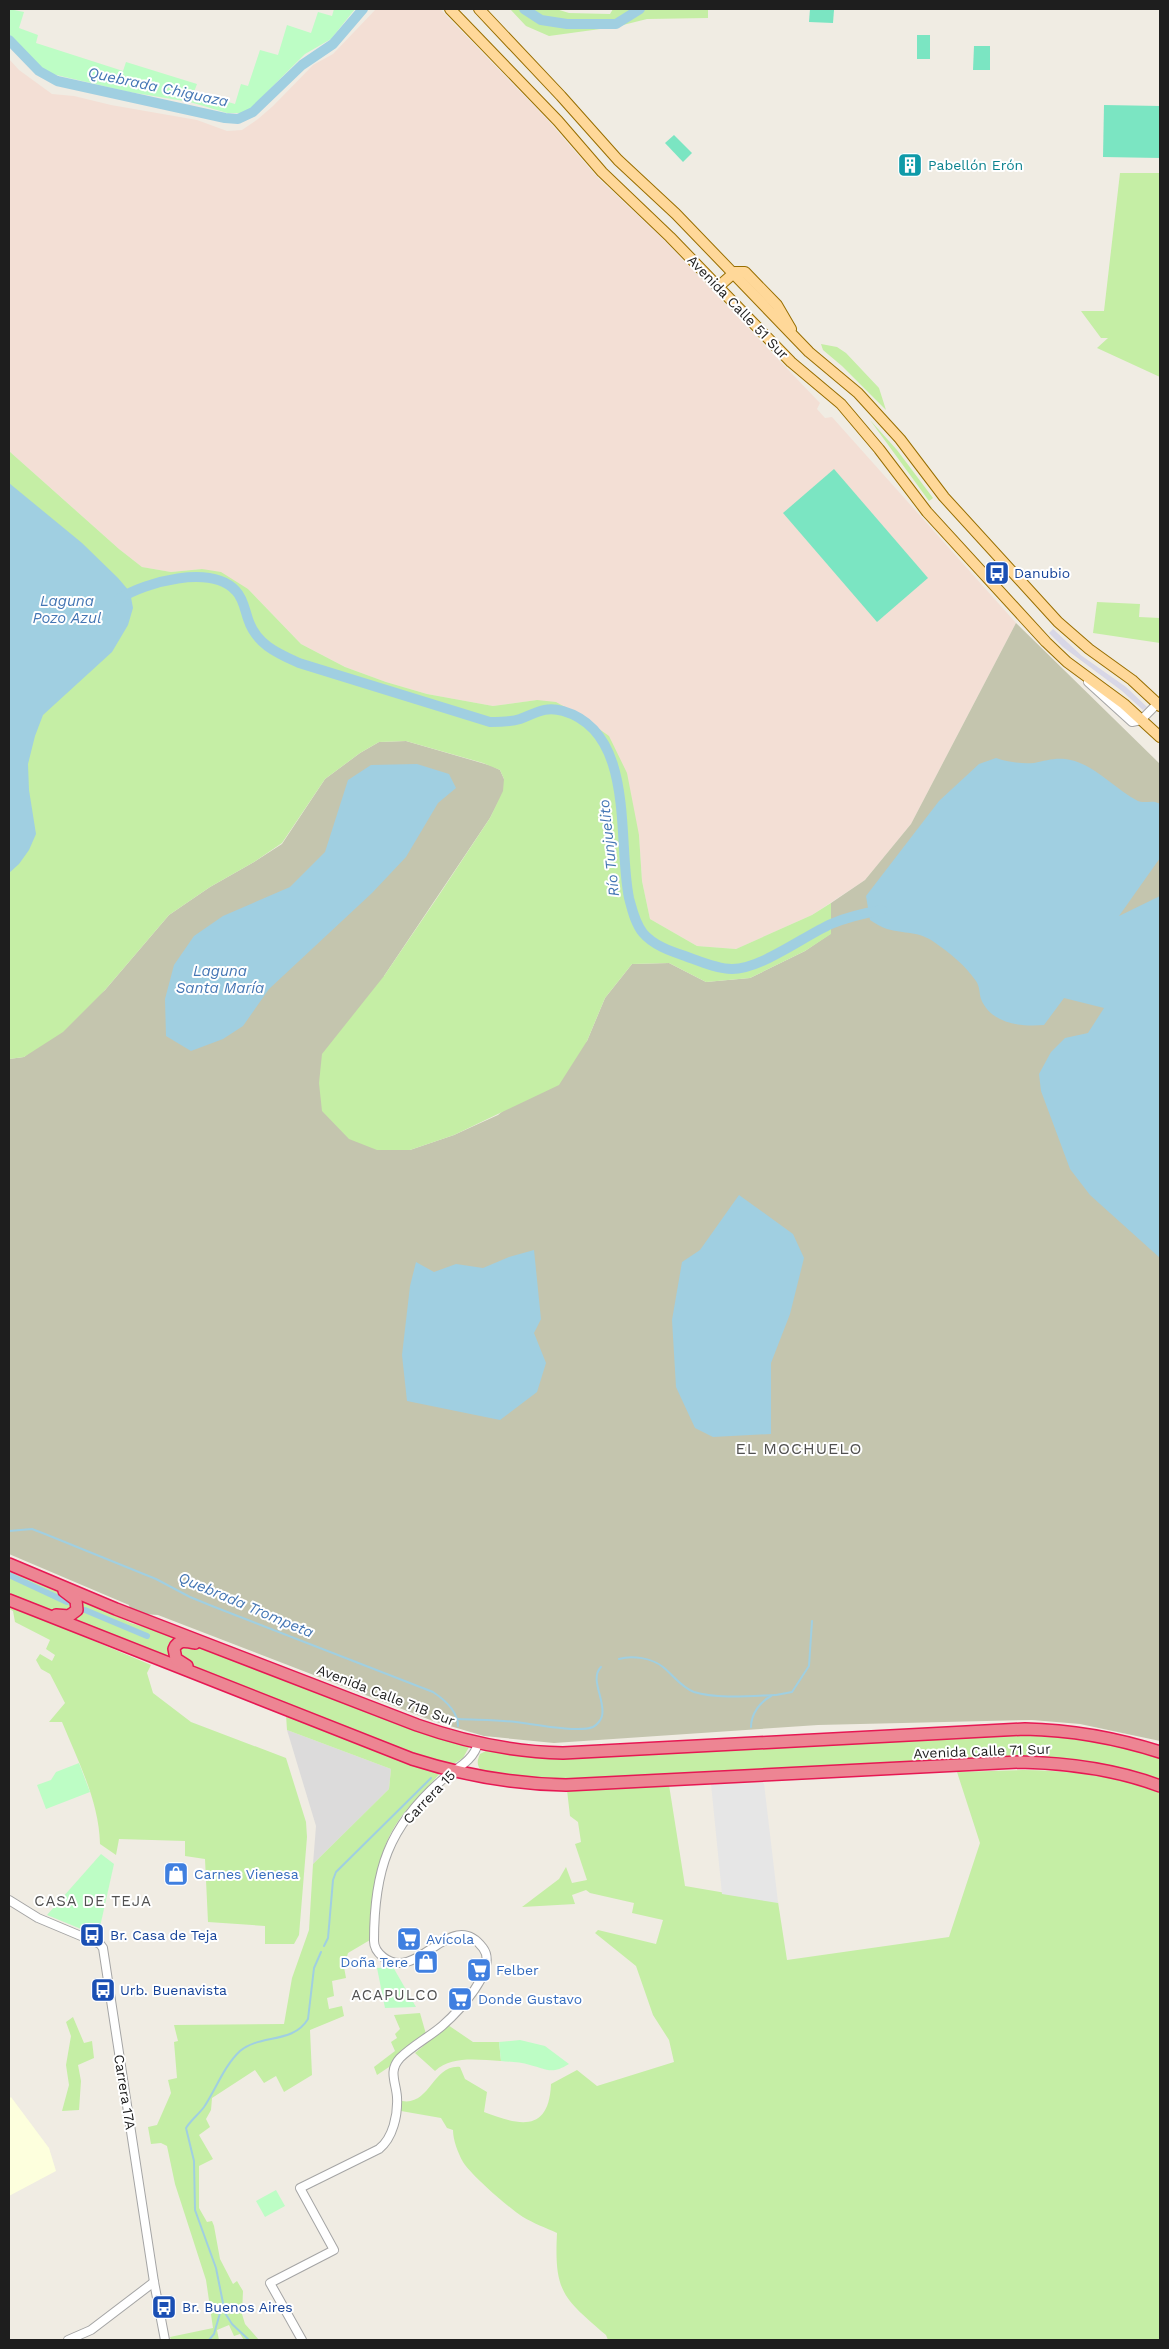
<svg xmlns="http://www.w3.org/2000/svg" width="1169" height="2349" font-family="'Work Sans',sans-serif">
<style>
.residential{fill:#dcdbdb}
.education{fill:#fdffdd}
.military{fill:#f3dfd5}
.construction{fill:#c4c5ae}
.grass{fill:#c5eea5}
.park{fill:#bdfdc5}
.pitch{fill:#7be5c2}
.parking{fill:#e6e6e6}
.plaza{fill:#d8d7e6}
.water{fill:#a0cfe1}
.lines{fill:none;stroke-linecap:round;stroke-linejoin:round}
.stream{stroke:#a0cfe1;stroke-width:2}
.canal{stroke:#a0cfe1;stroke-width:6}
.river{stroke:#a0cfe1;stroke-width:10}
.minor-casing{stroke:#a5a5a5;stroke-width:10}
.major-casing{stroke:#986e00;stroke-width:12}
.highway-casing{stroke:#e61853;stroke-width:14}
.minor{stroke:#fff;stroke-width:8}
.major{stroke:#ffd899;stroke-width:10}
.highway{stroke:#ed8593;stroke-width:11}
.labels{text-anchor:middle;dominant-baseline:central;stroke-width:4;stroke-linejoin:round;paint-order:stroke}
.culture-label{font-size:14px;fill:#0d838f;stroke:#fff;text-anchor:start}
.street-label{font-size:14px;fill:#1e1e1e;stroke:#fff}
.transit-label{font-size:14px;fill:#164399;stroke:#fff;text-anchor:start}
.shop-label{font-size:14px;fill:#366cbe;stroke:#fff;text-anchor:start}
.water-label{font-size:15px;font-style:italic;fill:#4476b4;stroke:#fff}
.neighbourhood-label{font-size:15px;letter-spacing:1px;fill:#515151;stroke:#fff}
.quarter-label{font-size:16px;letter-spacing:1px;fill:#515151;stroke:#fff}
</style>
<rect width="100%" height="100%" fill="#f0ece3"/>
<polygon class="residential" points="287,1730 391,1769 389,1789 313,1864 316,1826"/>
<polygon class="education" points="11,2097 49,2148 56,2171 9,2196 9,2099"/>
<polygon class="military" points="376,9 440,9 547,119 598,178 661,237 820,403 817,409 825,418 832,417 1016,623 911,824 865,880 812,915 736,949 697,946 650,919 642,881 639,835 537,700 493,706 427,694 386,682 345,667 301,644 248,589 202,569 171,572 142,567 119,549 9,451 9,59 19,70 52,94 74,96 111,105 197,120 227,131 242,130 258,119 273,106 313,65 333,54"/>
<polygon class="construction" points="1016,623 1160,764 1160,1741 1080,1724 1032,1720 818,1725 554,1743 484,1736 433,1721 158,1615 131,1613 129,1605 9,1554 9,1059 24,1057 105,990 169,915 210,887 254,862 282,844 325,779 360,753 379,742 406,741 492,766 500,770 504,779 504,791 490,818 384,976 410,1150 454,1135 498,1115 587,1041 605,998 632,964 669,963 706,982 750,978 805,951 830,934 831,903 865,880 911,824"/>
<g class="grass">
<polygon points="510,9 556,9 569,13 610,14 613,9 708,9 708,18 647,19 615,27 549,36 526,26"/>
<polygon points="1120,173 1160,173 1160,377 1097,348 1108,338 1101,338 1081,311 1104,311"/>
<polygon points="821,344 837,347 846,353 879,388 886,410 842,366 823,350"/>
<polygon points="870,420 897,450 933,498 929,501"/>
<polygon points="9,451 119,549 142,567 171,572 202,569 221,572 248,589 301,644 345,667 386,682 427,694 493,706 537,700 556,702 581,716 609,736 627,773 639,835 642,881 650,919 697,946 736,949 812,915 831,903 831,934 805,951 750,978 706,982 669,963 632,964 605,998 587,1041 559,1085 454,1135 410,1150 377,1150 349,1139 322,1111 319,1083 322,1054 384,976 437,898 490,818 503,791 504,779 500,770 483,763 406,741 379,742 360,753 325,779 282,843 254,862 210,887 169,915 105,990 63,1032 24,1057 9,1059"/>
<polygon points="1097,602 1140,604 1139,617 1160,618 1160,643 1093,633"/>
<polygon points="9,1568 69,1598 75,1605 64,1614 9,1595"/>
<polygon points="80,1599 131,1623 179,1637 169,1649 171,1661 73,1620"/>
<path d="M9 1605 151 1665 147 1673 153 1693 191 1722 286 1758 306 1822 307 1837 299 1935 294 1944H265V1926L208 1922 205 1859 185 1856V1841L119 1839 116 1855 100 1844C99 1801 78 1761 62 1722H49L65 1703 50 1674 41 1669 36 1660 40 1654 52 1661 55 1655 46 1649 50 1640 15 1622 13 1611 9 1609Z"/>
<polygon points="192,1644 469,1745 469,1747 463,1758 450,1766 432,1761 249,1690 184,1661 177,1650 179,1646"/>
<path d="M286 1715 440 1773C429 1787 415 1799 404 1813 375 1849 373 1896 370 1940L348 1953 344 1967 346 1978 332 1981 334 1996 327 1998 329 2009 342 2006 344 2016 310 2030 312 2075 284 2092 276 2076 264 2083 255 2070 212 2098 211 2110 206 2119 210 2127 199 2135 213 2159 199 2166V2208L207 2222 212 2221 214 2226 220 2259 233 2284 237 2281 243 2291 242 2314 245 2324 259 2340H244L240 2334 234 2336 229 2325 217 2330 219 2340H171L170 2337 213 2328 206 2280 175 2184 167 2146 161 2143 151 2144 148 2127 157 2125 171 2093 168 2080 177 2078 174 2042 178 2041 174 2025 284 2024 292 1978 309 1930 313 1864 389 1789 391 1769 287 1730Z"/>
<path d="M1017 1733 1071 1735 1160 1755V1782L1079 1762 571 1781 515 1779 483 1772C476 1766 477 1761 480 1754L488 1750Z"/>
<path d="M1023 1770C1069 1771 1117 1775 1160 1793V2340H608L606 2335C563 2298 554 2292 557 2233 546 2228 533 2223 523 2217 510 2209 471 2175 463 2162 458 2153 453 2140 453 2130L447 2128 441 2118 401 2111 402 2101C430 2106 433 2064 460 2067L465 2079 487 2092 484 2112C518 2125 549 2134 551 2084L577 2070 597 2086 674 2062 669 2040 653 2015 636 1966 595 1933 598 1930 656 1944 663 1920 632 1913 634 1903 590 1893 586 1890 572 1895 575 1904 522 1907 559 1879 566 1867 572 1883 587 1880 575 1844 581 1842 578 1822 570 1816 567 1790 669 1785 685 1886 778 1902 787 1960 949 1937 980 1843 957 1772Z"/>
<polygon points="420,2013 426,2034 395,2057 389,2067 377,2075 374,2067 395,2051 391,2042 397,2038 395,2034 400,2029 394,2015"/>
<polygon points="73,2017 84,2043 92,2041 94,2058 78,2065 81,2081 79,2110 62,2111 69,2085 66,2065 71,2036 66,2022"/>
<path d="M448 2025 473 2042H499L501 2061C479 2060 452 2055 435 2071L415 2053Z"/>
</g>
<g class="park">
<polygon points="9,9 24,12 19,28 38,35 36,43 123,71 126,62 197,84 194,92 235,104 241,84 248,86 260,50 278,55 287,25 311,33 318,12 332,16 334,9 355,9 331,39 305,54 249,110 242,113 227,113 190,102 129,92 52,74 41,68 9,34"/>
<polygon points="79,1763 90,1792 46,1809 37,1785 51,1780 56,1772"/>
<polygon points="101,1854 114,1864 98,1936 47,1915"/>
<polygon points="393,1967 416,2007 385,2008 377,1968"/>
<path d="M520 2040 545 2046 569 2064C551 2075 547 2069 530 2065 521 2062 510 2062 501 2061L499 2042Z"/>
<polygon points="276,2190 285,2206 265,2217 256,2201"/>
</g>
<g class="pitch">
<polygon points="810,9 834,10 833,23 809,22"/>
<rect x="917" y="35" width="13" height="24"/>
<polygon points="974,46 990,46 990,70 973,70"/>
<polygon points="1104,105 1160,106 1160,158 1103,157"/>
<polygon points="674,135 692,153 683,162 665,143"/>
<polygon points="834,469 928,578 877,622 783,513"/>
</g>
<polygon class="parking" points="764,1783 778,1902 778,1903 722,1894 711,1784"/>
<polygon class="plaza" points="1053,629 1082,656 1126,687 1147,707 1143,710 1122,691 1063,647 1049,633"/>
<g class="water">
<polygon points="9,483 82,543 118,578 130,592 133,608 128,625 112,652 43,715 35,736 28,764 29,790 36,834 29,850 19,864 9,873"/>
<path d="M996 758C1008 762 1021 764 1034 763 1045 761 1053 758 1065 759 1093 762 1114 789 1138 801 1145 804 1153 799 1160 804V858L1119 916 1160 896V1258L1090 1195 1070 1169 1041 1091 1039 1074 1051 1052 1065 1038 1088 1033 1104 1008 1064 998 1044 1025C1021 1027 991 1024 981 999 979 993 980 987 976 981 965 965 950 953 934 942 919 931 904 934 887 929 881 927 875 923 870 920L866 896 939 801 979 764Z"/>
<polygon points="417,764 449,774 456,788 438,803 406,857 372,893 269,989 243,1026 223,1039 191,1051 166,1036 165,999 174,965 194,936 223,916 290,887 325,852 348,780 371,765"/>
<polygon points="739,1195 793,1234 804,1258 790,1314 771,1363 771,1434 713,1437 695,1428 676,1387 672,1320 682,1262 700,1250"/>
<polygon points="534,1250 541,1319 534,1333 546,1363 537,1392 500,1420 407,1401 402,1355 410,1286 416,1262 434,1272 456,1264 483,1268 509,1257"/>
</g>
<g class="lines">
<g class="stream">
<path d="M9 1531 32 1529 45 1534 156 1579 190 1597 212 1606 433 1692C445 1700 458 1711 458 1726"/>
<path d="M619 1659C632 1655 652 1658 663 1667 673 1675 681 1687 694 1692 716 1699 751 1696 775 1695"/>
<polyline points="776,1695 792,1692 809,1666 812,1621"/>
<path d="M458 1719C477 1720 497 1720 516 1722 533 1724 579 1733 593 1727 597 1725 601 1720 602 1716 606 1701 589 1679 601 1667"/>
<path d="M751 1727C751 1714 760 1702 771 1696"/>
<polyline points="324,1946 328,1938 333,1880 336,1872 431,1778"/>
<polyline points="209,2340 214,2334 222,2306"/>
<path d="M249 2340 232 2324 225 2313 216 2268 195 2210 194 2161 186 2128C191 2120 199 2114 204 2107 216 2089 224 2066 240 2051 260 2034 293 2044 308 2019L314 1968 321 1952"/>
</g>
<g class="canal">
<polyline points="9,1575 67,1602"/>
<polyline points="85,1610 147,1636"/>
</g>
<g class="river">
<polyline points="524,9 541,20 567,24 616,24 640,9"/>
<polyline points="9,40 39,71 57,81 225,118 238,119 253,112 302,65 333,44 363,9"/>
<path d="M119 599C145 582 211 564 236 591 243 598 245 610 248 619 256 644 277 653 299 663L490 722C500 722 510 722 520 719 536 713 545 706 563 711 636 732 617 840 629 898 632 909 635 923 643 933 653 945 670 951 685 956 699 961 717 969 732 969 761 969 804 936 831 924 847 917 865 913 882 910"/>
</g>
<defs>
<g id="minor">
<polyline points="1088,682 1132,722 1141,720 1157,704 1160,704"/>
<polyline points="9,1900 38,1918 100,1944 103,1948 154,2282 165,2340"/>
<polyline points="68,2340 91,2330 154,2282"/>
<path d="M302 2340 270 2283 334 2250 300 2188 379 2149C393 2138 398 2115 397 2097 396 2082 388 2071 400 2058 412 2046 429 2037 442 2026 458 2012 499 1969 483 1948 451 1905 418 1985 383 1957 378 1953 374 1947 374 1941 374 1871 388 1827 442 1780 455 1769 474 1761 478 1743"/>
</g>
<g id="major">
<polyline points="450,9 558,121 602,172 670,237 791,362 841,404 879,449 927,512 1046,642 1067,662 1124,704 1160,737"/>
<polyline points="479,9 561,96 618,160 676,214 809,352 858,393 900,439 944,497 1058,622 1089,649 1132,680 1160,706"/>
<polyline points="718,287 735,272 745,272 777,305 791,329"/>
</g>
<g id="highway">
<path d="M9 1564 116 1609 417 1725C465 1742 513 1752 563 1753L1025 1729C1072 1730 1116 1738 1160 1752"/>
<path d="M9 1600 412 1759C462 1775 513 1784 566 1785L1019 1762C1067 1763 1115 1769 1160 1786"/>
<polyline points="56,1615 69,1616 77,1610 76,1600 64,1591"/>
<path d="M187 1666 176 1659 174 1649C178 1639 186 1641 195 1643"/>
</g>
</defs>
<use href="#minor" class="minor-casing"/>
<use href="#major" class="major-casing"/>
<use href="#highway" class="highway-casing"/>
<use href="#minor" class="minor"/>
<use href="#major" class="major"/>
<use href="#highway" class="highway"/>
</g>
<defs>
<symbol id="building-square" viewBox="-11 -11 22 22"><rect x="-9" y="-9" width="18" height="18" rx="4" fill="#0f9aa8" stroke="#fff"/><path d="M-4-6H4V6H1V3H-1V6H-4ZM-2.5-4.3h1.7v1.8h-1.7ZM.8-4.3h1.7v1.8H.8ZM-2.5-1h1.7V.8h-1.7ZM.8-1h1.7V.8H.8Z" fill="#fff"/></symbol>
<symbol id="bus-square" viewBox="-11 -11 22 22"><rect x="-9" y="-9" width="18" height="18" rx="4" fill="#1a4fb4" stroke="#fff"/><path d="M-5-6H5V4H4V6H2V4H-2V6H-4V4H-5ZM-3.5-4V0h7V-4ZM-3.5 1.2v1.5H-2V1.2ZM2 1.2v1.5H3.5V1.2Z" fill="#fff"/></symbol>
<symbol id="shop-square" viewBox="-11 -11 22 22"><rect x="-9" y="-9" width="18" height="18" rx="4" fill="#3f7fe0" stroke="#fff"/><path d="M-5-2.5h2.3a2.7 3.5 0 0 1 5.4 0H5L5.5 6h-11ZM-1.5-2.5h3a1.5 2.3 0 0 0-3 0Z" fill="#fff"/></symbol>
<symbol id="supermarket-square" viewBox="-11 -11 22 22"><rect x="-9" y="-9" width="18" height="18" rx="4" fill="#3f7fe0" stroke="#fff"/><path d="M-6-5.5h2.5l.6 2H6L4.5 2H-2.5L-4.4-4H-6ZM-1.5 3.2a1.3 1.3 0 1 0 .1 0ZM3 3.2a1.3 1.3 0 1 0 .1 0Z" fill="#fff"/></symbol>
</defs>
<g fill-rule="evenodd">
<use href="#building-square" x="896" y="151" width="28" height="28"/>
<use href="#bus-square" x="983" y="559" width="28" height="28"/>
<use href="#shop-square" x="162" y="1860" width="28" height="28"/>
<use href="#bus-square" x="78" y="1921" width="28" height="28"/>
<use href="#supermarket-square" x="395" y="1925" width="28" height="28"/>
<use href="#shop-square" x="412" y="1948" width="28" height="28"/>
<use href="#supermarket-square" x="465" y="1956" width="28" height="28"/>
<use href="#bus-square" x="89" y="1976" width="28" height="28"/>
<use href="#supermarket-square" x="446" y="1985" width="28" height="28"/>
<use href="#bus-square" x="150" y="2293" width="28" height="28"/>
</g>
<g class="labels">
<g class="culture-label">
<text x="928" y="165">Pabellón Erón</text>
</g>
<g class="street-label">
<text transform="translate(738 307) rotate(46)">Avenida Calle 51 Sur</text>
<text transform="translate(386 1695) rotate(21)">Avenida Calle 71B Sur</text>
<text transform="translate(982 1751) rotate(-2)">Avenida Calle 71 Sur</text>
<text transform="translate(429 1797) rotate(-46)">Carrera 15</text>
<text transform="translate(125 2092) rotate(81)">Carrera 17A</text>
</g>
<g class="transit-label">
<text x="1014" y="573">Danubio</text>
<text x="110" y="1935">Br. Casa de Teja</text>
<text x="120" y="1990">Urb. Buenavista</text>
<text x="182" y="2307">Br. Buenos Aires</text>
</g>
<g class="shop-label">
<text x="194" y="1874">Carnes Vienesa</text>
<text x="426" y="1939">Avícola</text>
<text x="408" y="1962" text-anchor="end">Doña Tere</text>
<text x="496" y="1970">Felber</text>
<text x="478" y="1999">Donde Gustavo</text>
</g>
<g class="water-label">
<text transform="translate(158 87) rotate(12)">Quebrada Chiguaza</text>
<text x="67" y="601">Laguna<tspan x="67" dy="17">Pozo Azul</tspan></text>
<text transform="translate(609 848) rotate(-96)">Río Tunjuelito</text>
<text x="220" y="971">Laguna<tspan x="220" dy="17">Santa María</tspan></text>
<text transform="translate(246 1605) rotate(23)">Quebrada Trompeta</text>
</g>
<g class="neighbourhood-label">
<text x="93" y="1901">CASA DE TEJA</text>
<text x="395" y="1995">ACAPULCO</text>
</g>
<g class="quarter-label">
<text x="799" y="1448">EL MOCHUELO</text>
</g>
</g>
<rect width="1169" height="2349" fill="none" stroke="#1e1e1e" stroke-width="20"/>
</svg>
